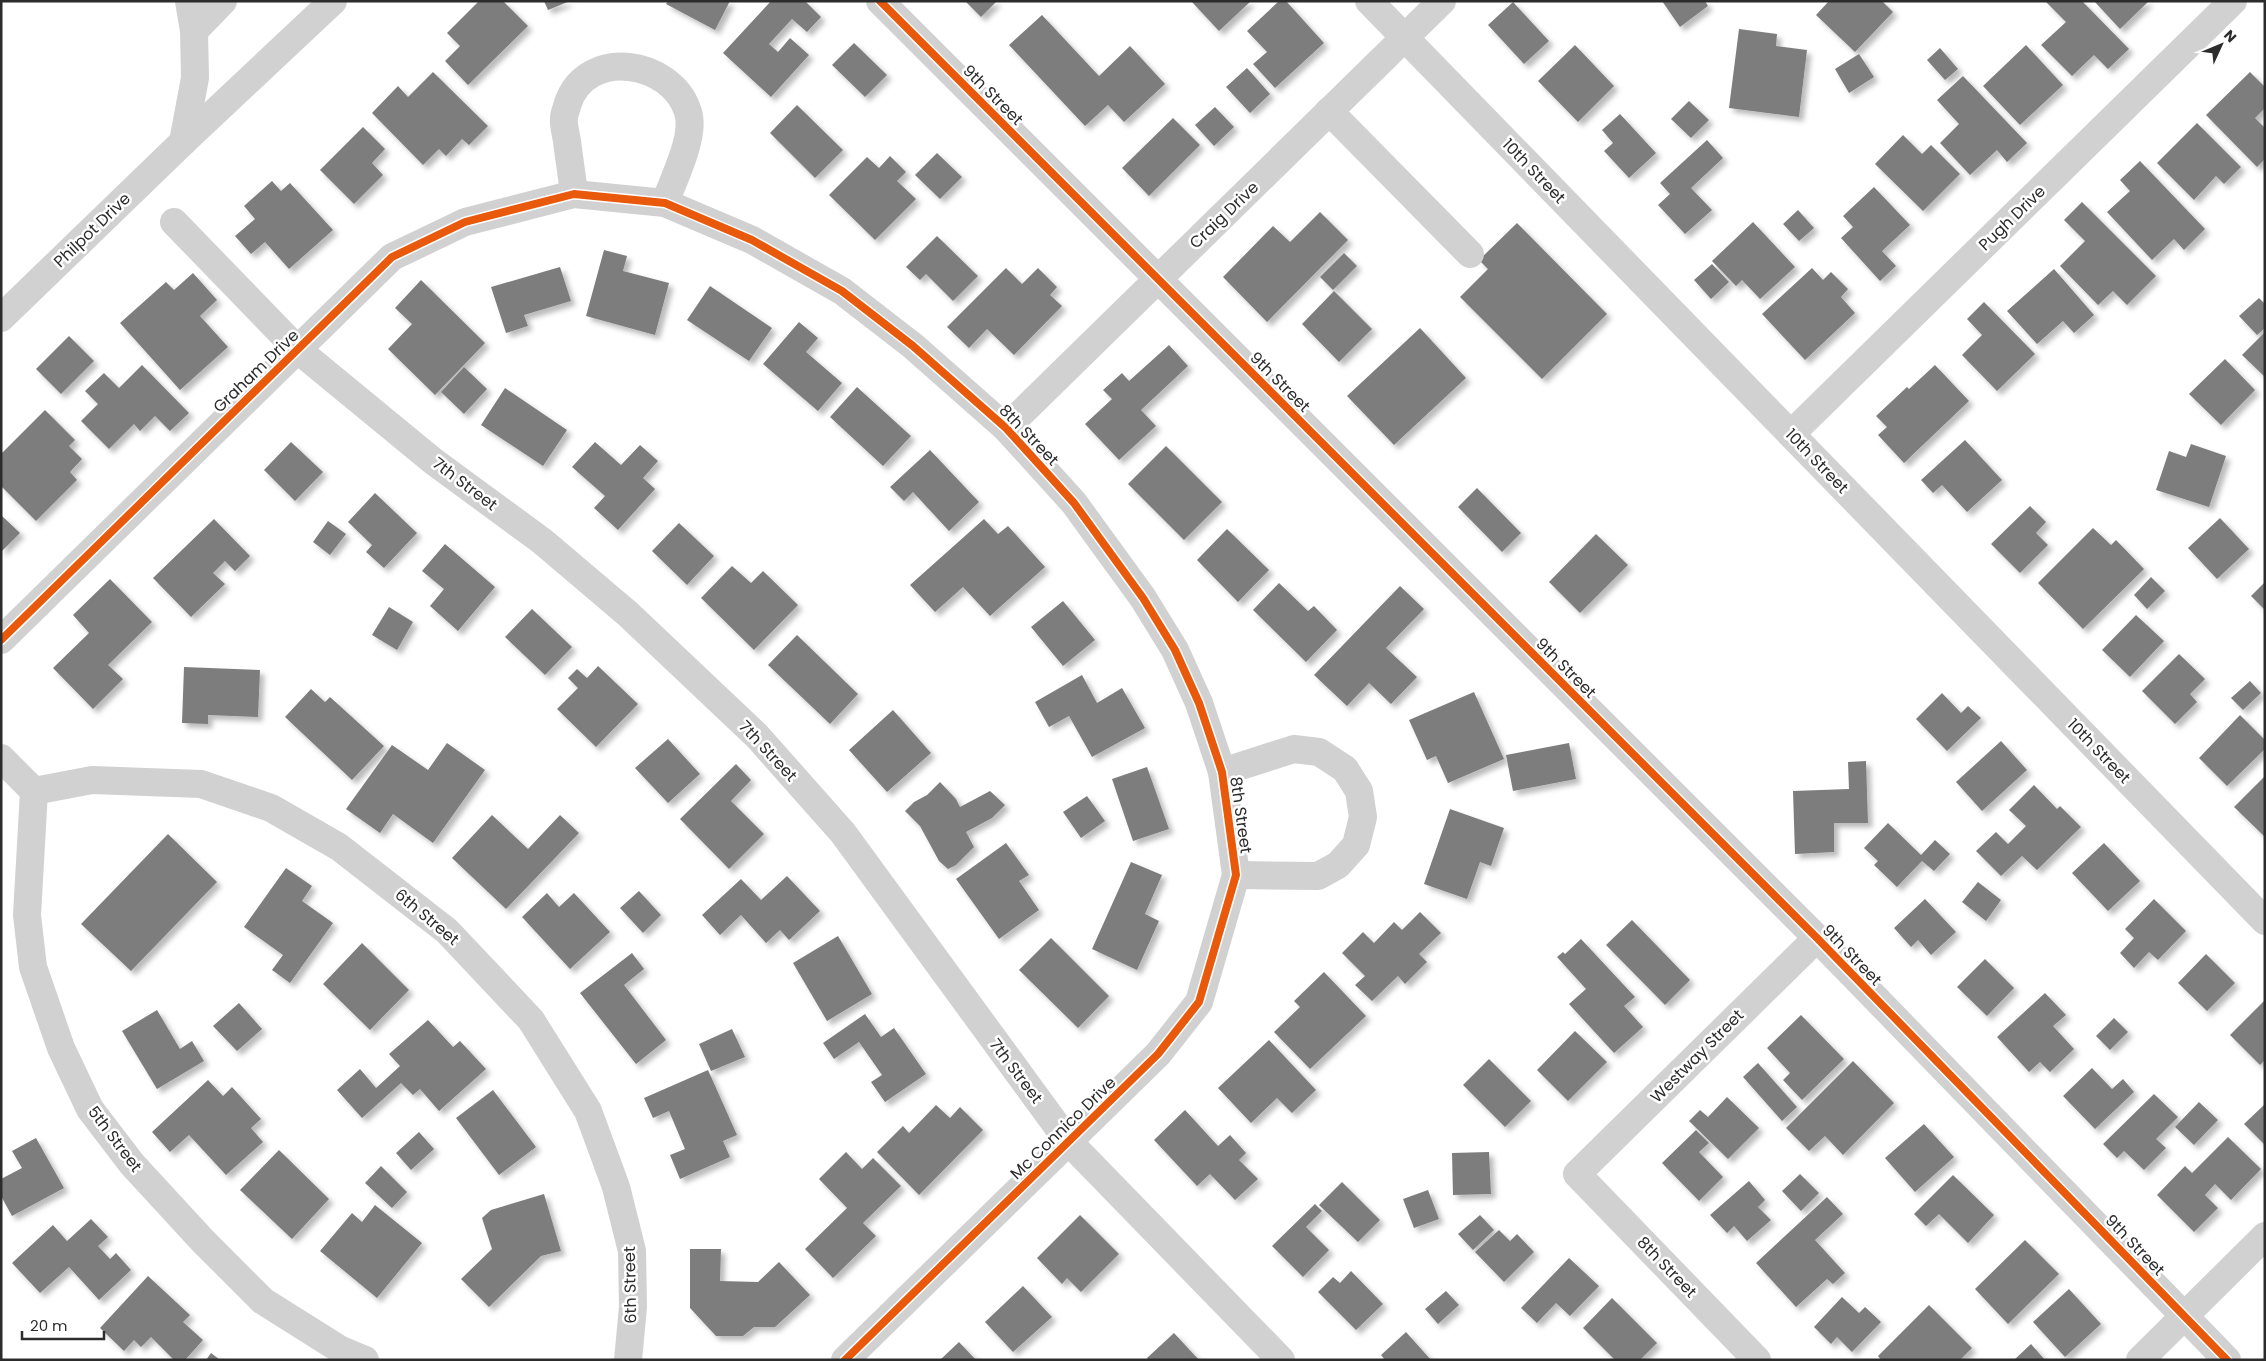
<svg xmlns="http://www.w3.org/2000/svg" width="2266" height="1361" font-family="Poppins,sans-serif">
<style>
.building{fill:#7d7d7d;filter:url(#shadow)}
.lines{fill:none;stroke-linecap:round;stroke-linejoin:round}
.minor{stroke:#d1d1d1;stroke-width:28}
.cycleway-casing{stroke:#fff;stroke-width:11}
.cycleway{stroke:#e8590c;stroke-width:8}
.labels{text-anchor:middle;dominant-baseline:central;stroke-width:5;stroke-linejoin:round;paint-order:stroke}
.street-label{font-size:16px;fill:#2c2c2c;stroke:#fff}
</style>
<defs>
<filter id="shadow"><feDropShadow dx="4.5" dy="4.5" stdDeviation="2.5" flood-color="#0004"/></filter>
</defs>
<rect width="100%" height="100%" fill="#fff"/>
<g class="building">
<polygon points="479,1 503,1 528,26 468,85 445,61 460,46 447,33"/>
<polygon points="544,1 570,1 548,10"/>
<polygon points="668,1 730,1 715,30 666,4"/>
<polygon points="771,1 805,1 821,17 807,32 792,19 769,44 778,52 790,38 809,55 771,97 723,53"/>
<polygon points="965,1 997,1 981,17"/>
<polygon points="1191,1 1251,1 1219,31"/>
<polygon points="1279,1 1286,1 1324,43 1275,88 1253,64 1267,52 1247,31"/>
<polygon points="1662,1 1705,1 1708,6 1680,27"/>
<polygon points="1829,1 1882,1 1893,12 1855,52 1816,15"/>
<polygon points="2045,1 2082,1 2129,49 2108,69 2094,55 2072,76 2041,45 2066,22"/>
<polygon points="2094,1 2149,1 2120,29"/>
<polygon points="1513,2 1549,41 1524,64 1488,25"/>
<polygon points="1042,15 1099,76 1130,46 1165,84 1124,122 1108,105 1085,126 1009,45"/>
<polygon points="1739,29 1777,34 1776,46 1807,50 1799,117 1729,108"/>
<polygon points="854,43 887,75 865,97 832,65"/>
<polygon points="1575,45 1614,86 1578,122 1538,81"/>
<polygon points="2026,45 2063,85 2020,125 1983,86"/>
<polygon points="1940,48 1958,69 1945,80 1927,60"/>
<polygon points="1859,54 1874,77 1849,93 1835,69"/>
<polygon points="1247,68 1270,94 1250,113 1226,87"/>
<polygon points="433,72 488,126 469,145 462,139 446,156 439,149 423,165 372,113 398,86 408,97"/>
<polygon points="2250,72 2265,87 2265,108 2255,118 2265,128 2265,159 2257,167 2206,115"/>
<polygon points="1963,76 2027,143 2007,162 1997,150 1970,175 1940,143 1959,124 1937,100"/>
<polygon points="1689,101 1709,120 1691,138 1671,119"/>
<polygon points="797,105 843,150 815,178 770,133"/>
<polygon points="1215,107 1234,127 1214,146 1195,125"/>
<polygon points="1620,114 1656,153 1629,178 1604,151 1613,143 1602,130"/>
<polygon points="1173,118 1200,145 1149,196 1122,168"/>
<polygon points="2197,123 2241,167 2224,184 2216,176 2194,200 2157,163"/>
<polygon points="363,127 385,149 372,163 383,175 354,204 320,170"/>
<polygon points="1903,135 1922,154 1931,145 1960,174 1923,211 1875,164"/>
<polygon points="1707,140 1723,158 1691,188 1712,210 1685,234 1658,205 1670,194 1660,183"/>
<polygon points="937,153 962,177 940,199 915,175"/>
<polygon points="890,156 906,172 897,181 916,199 875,240 829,195 867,157 879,168"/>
<polygon points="2140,161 2205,229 2184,250 2174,239 2152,260 2107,212 2130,191 2120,180"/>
<polygon points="272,181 281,191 290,183 333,230 289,269 265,242 251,254 235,236 255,219 244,206"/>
<polygon points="1874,187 1910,225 1882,251 1896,266 1880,281 1841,238 1853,227 1843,216"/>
<polygon points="2082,202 2156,276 2127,305 2113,291 2098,305 2060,266 2085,241 2064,220"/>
<polygon points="1798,210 1814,228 1799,241 1783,224"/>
<polygon points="1320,212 1348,240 1267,322 1223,277 1273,226 1290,242"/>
<polygon points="1753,222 1795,267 1760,299 1742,280 1736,286 1712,261"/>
<polygon points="1517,223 1607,314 1542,379 1460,297 1488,269 1479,260"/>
<polygon points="937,236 978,276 953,301 926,274 920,280 906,267"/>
<polygon points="604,250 627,256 623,271 669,283 655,335 586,316"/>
<polygon points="1344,253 1357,266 1333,290 1320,277"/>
<polygon points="1712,264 1729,282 1711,299 1694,280"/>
<polygon points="560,267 571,301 524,315 528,326 506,333 491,287"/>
<polygon points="1006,268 1022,284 1038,268 1057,287 1050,295 1062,306 1014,355 987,329 969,348 947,327"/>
<polygon points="1812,268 1823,280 1831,272 1848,289 1841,297 1855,313 1805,360 1762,314"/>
<polygon points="2054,269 2094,315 2074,333 2063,321 2037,344 2007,311"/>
<polygon points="193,273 217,300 200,316 228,347 180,390 120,323 166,282 174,290"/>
<polygon points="421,280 485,343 435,395 388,349 412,324 395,308"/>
<polygon points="710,286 772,328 749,361 687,320"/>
<polygon points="1334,291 1372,329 1339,362 1302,324"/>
<polygon points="2259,298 2265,304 2265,328 2257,335 2239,316"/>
<polygon points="1984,302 2035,354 1997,391 1962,355 1982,335 1967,319"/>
<polygon points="799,322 818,338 806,352 842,383 818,411 763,364"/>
<polygon points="1420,328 1466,378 1394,445 1347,396"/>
<polygon points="2265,332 2265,377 2242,355"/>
<polygon points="69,336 94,361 61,394 36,369"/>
<polygon points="1169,345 1188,366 1141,410 1156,426 1119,460 1085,424 1112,399 1103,390 1122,373 1129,381"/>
<polygon points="2225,359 2255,390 2221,425 2189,394"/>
<polygon points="142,365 189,413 170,431 155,416 140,431 134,424 109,449 81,421 98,404 85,391 104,373 119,388"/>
<polygon points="1935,365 1969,401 1904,463 1878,435 1887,427 1876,416 1907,387 1909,389"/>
<polygon points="464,367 487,389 464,414 441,392"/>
<polygon points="857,387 911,436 883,466 830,417"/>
<polygon points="505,388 567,430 543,466 481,425"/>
<polygon points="45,410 75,440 69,446 82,459 70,472 77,480 36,521 1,486 1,454"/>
<polygon points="1965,440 2002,480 1967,512 1942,485 1933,493 1921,480"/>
<polygon points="291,442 323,472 295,501 264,470"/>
<polygon points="595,442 621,465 640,445 658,461 643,478 655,489 618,530 594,508 605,496 572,467"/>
<polygon points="2191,444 2226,456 2209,507 2156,490 2169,451 2186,457"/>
<polygon points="1166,446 1222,502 1184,540 1128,484"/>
<polygon points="930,450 979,502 949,531 913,492 904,501 890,487"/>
<polygon points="1477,488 1521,533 1502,552 1458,507"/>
<polygon points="375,493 417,533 384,568 366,552 372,545 348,522"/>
<polygon points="2030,506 2046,522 2036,533 2048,545 2020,573 1991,544"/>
<polygon points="1,515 20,533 1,552"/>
<polygon points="2220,518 2249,549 2217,579 2188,548"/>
<polygon points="214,519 250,556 235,571 225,561 213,573 225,584 191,617 153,578"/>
<polygon points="984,519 998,534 1008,526 1045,567 990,616 963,587 935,612 910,585"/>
<polygon points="328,521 346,534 330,555 313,542"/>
<polygon points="679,523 714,556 687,585 652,551"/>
<polygon points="2093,528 2111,545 2116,540 2144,569 2083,629 2038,583"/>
<polygon points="1227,529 1269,570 1238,602 1197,560"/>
<polygon points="1596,534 1628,565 1580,613 1549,582"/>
<polygon points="445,544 495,587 458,631 430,606 444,589 422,571"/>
<polygon points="732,566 751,583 763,571 798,605 754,650 701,598"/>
<polygon points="2151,577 2165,591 2147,609 2134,595"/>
<polygon points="110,579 152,622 108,665 123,679 93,709 53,668 89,633 73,615"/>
<polygon points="2265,582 2265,610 2251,596"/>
<polygon points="1279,583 1308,611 1314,606 1337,630 1306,662 1253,610"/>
<polygon points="1400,586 1424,609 1386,648 1417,677 1391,704 1369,683 1347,706 1314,675"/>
<polygon points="1063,601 1095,640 1063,666 1031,627"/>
<polygon points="389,607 413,622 397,650 372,635"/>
<polygon points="532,609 572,647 545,675 505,637"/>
<polygon points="2136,615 2164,641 2130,677 2102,650"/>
<polygon points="797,635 858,694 830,724 768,665"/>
<polygon points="2179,654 2205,679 2190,694 2197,702 2175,724 2142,691"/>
<polygon points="598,666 638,704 596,747 557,709 578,688 568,678 577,669 587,678"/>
<polygon points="184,667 260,670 258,717 208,715 208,724 182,723"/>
<polygon points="1082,675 1097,703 1122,688 1145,728 1092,757 1069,716 1049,727 1035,702"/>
<polygon points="2250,681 2261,693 2243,710 2231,698"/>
<polygon points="311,689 325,702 330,697 384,746 352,780 285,717"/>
<polygon points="1474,692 1504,759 1448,783 1436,756 1427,760 1409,720"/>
<polygon points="1942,693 1961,713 1968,706 1981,718 1947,751 1916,719"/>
<polygon points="893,710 931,753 887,792 849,750"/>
<polygon points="2240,715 2265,740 2265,749 2227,786 2199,758"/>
<polygon points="668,739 700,774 668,803 635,768"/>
<polygon points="2001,741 2027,770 1982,811 1956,782"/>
<polygon points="447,743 485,770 433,843 393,814 380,833 346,809 392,745 428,770"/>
<polygon points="1569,743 1576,779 1513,791 1506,755"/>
<polygon points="1866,761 1868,823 1834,823 1834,852 1795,854 1793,791 1849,789 1848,762"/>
<polygon points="736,764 751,780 731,801 764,834 729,869 680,819"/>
<polygon points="1147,767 1169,829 1133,841 1112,779"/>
<polygon points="2265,776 2265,837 2234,807"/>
<polygon points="940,782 956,799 960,807 990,791 1005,805 992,818 966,832 974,847 956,865 948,869 939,861 920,826 905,811 914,802 927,795"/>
<polygon points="2034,785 2057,809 2060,806 2081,827 2037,870 2022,856 2001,876 1976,851 1996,832 2008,844 2026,826 2009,810"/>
<polygon points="1087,796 1105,821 1081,838 1063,812"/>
<polygon points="1450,809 1504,828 1491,866 1480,862 1467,899 1424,884"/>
<polygon points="492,815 528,849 560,815 579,833 506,909 452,858"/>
<polygon points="1888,823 1921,855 1935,840 1950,854 1934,871 1922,861 1897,887 1874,865 1878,861 1864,848"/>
<polygon points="168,834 217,882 131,971 81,924"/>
<polygon points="1006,843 1029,875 1019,881 1039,910 999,939 956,879"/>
<polygon points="2104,843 2140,881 2108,911 2072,873"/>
<polygon points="1131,862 1162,875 1145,914 1159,921 1137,970 1092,949"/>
<polygon points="286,868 312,886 302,901 333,923 290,983 272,970 283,955 244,927"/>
<polygon points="787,876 820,911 789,940 780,930 766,943 741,915 720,935 702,915 741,879 761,900"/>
<polygon points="1978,882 2001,900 1986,921 1962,902"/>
<polygon points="639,891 661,915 643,933 620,908"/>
<polygon points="547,893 559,907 574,893 610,932 570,969 522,917"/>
<polygon points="1925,899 1956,932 1931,955 1918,940 1911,947 1894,928"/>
<polygon points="2154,899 2186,931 2158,960 2149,952 2134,968 2120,953 2134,938 2125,929"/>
<polygon points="1420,912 1441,933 1419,954 1427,962 1405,984 1398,976 1372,1001 1355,985 1365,976 1342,953 1363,932 1374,943 1394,922 1402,930"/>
<polygon points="1632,920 1690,980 1665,1005 1606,945"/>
<polygon points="838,936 872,994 827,1021 793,963"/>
<polygon points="1051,938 1109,996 1078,1028 1019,970"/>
<polygon points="1581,939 1635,997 1624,1006 1643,1027 1614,1053 1569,1004 1586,989 1557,957 1563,952 1565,954"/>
<polygon points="362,943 409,990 370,1030 323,984"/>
<polygon points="632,953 644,969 624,985 666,1040 636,1064 580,993"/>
<polygon points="2206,954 2235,983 2207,1011 2178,983"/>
<polygon points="1985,959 2014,988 1987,1016 1957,987"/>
<polygon points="1324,972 1366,1016 1310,1069 1274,1032 1300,1007 1294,1001"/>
<polygon points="2045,993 2066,1015 2053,1026 2074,1049 2050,1072 2040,1062 2029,1072 1997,1037"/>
<polygon points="2265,1000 2265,1060 2260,1065 2230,1035"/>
<polygon points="239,1003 262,1029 237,1051 213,1026"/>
<polygon points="157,1010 180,1049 192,1041 204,1061 157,1089 122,1031"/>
<polygon points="865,1014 881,1037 894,1028 926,1074 885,1102 871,1082 882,1075 859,1042 834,1059 823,1043"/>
<polygon points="1801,1015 1844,1059 1802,1100 1783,1080 1790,1073 1767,1048"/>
<polygon points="2114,1018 2128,1032 2110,1050 2096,1036"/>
<polygon points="428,1020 453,1047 460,1041 486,1069 439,1111 420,1089 413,1095 401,1083 362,1118 337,1090 360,1069 376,1088 400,1066 389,1054"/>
<polygon points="732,1029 745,1057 711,1071 699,1044"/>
<polygon points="1575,1031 1607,1062 1568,1101 1537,1070"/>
<polygon points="1269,1040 1316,1090 1292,1113 1277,1098 1251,1123 1218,1088"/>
<polygon points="1489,1059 1531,1101 1505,1127 1463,1085"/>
<polygon points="1853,1061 1894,1103 1843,1155 1825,1136 1809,1151 1786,1128"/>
<polygon points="1758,1063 1797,1107 1782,1121 1743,1077"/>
<polygon points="2092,1068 2112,1089 2123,1079 2134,1092 2095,1129 2063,1096"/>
<polygon points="708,1070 737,1135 723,1141 730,1157 680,1179 670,1155 685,1149 669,1111 653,1118 644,1098"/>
<polygon points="208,1080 223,1096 232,1087 261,1119 251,1128 263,1142 226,1175 189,1135 170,1152 152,1132"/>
<polygon points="493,1090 536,1147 499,1175 456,1118"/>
<polygon points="2154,1094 2178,1117 2156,1139 2166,1148 2144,1170 2124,1151 2117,1158 2103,1144"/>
<polygon points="1727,1097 1759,1128 1728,1159 1689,1121 1700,1110 1708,1117"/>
<polygon points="2199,1102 2218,1120 2194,1145 2175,1127"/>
<polygon points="2265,1104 2265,1145 2244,1124"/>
<polygon points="936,1105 950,1118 960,1107 983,1130 919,1195 877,1152 903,1126 909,1133"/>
<polygon points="1185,1110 1218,1146 1230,1135 1246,1153 1239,1160 1258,1179 1235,1200 1210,1174 1197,1186 1154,1140"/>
<polygon points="1924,1124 1954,1157 1915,1192 1885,1158"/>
<polygon points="1696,1130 1709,1143 1699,1152 1723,1177 1699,1201 1662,1163"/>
<polygon points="419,1132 434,1149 411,1170 396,1153"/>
<polygon points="2228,1137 2261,1169 2231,1200 2215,1184 2205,1195 2218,1208 2194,1232 2157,1195 2185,1166 2192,1173"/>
<polygon points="36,1138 64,1188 12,1216 1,1196 1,1179 22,1168 12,1151"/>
<polygon points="279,1150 329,1199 292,1239 240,1190"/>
<polygon points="846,1152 862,1169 873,1158 901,1186 863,1223 876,1236 833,1278 805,1249 847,1208 819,1179"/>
<polygon points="1489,1152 1491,1194 1453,1195 1452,1153"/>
<polygon points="381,1166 407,1192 392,1208 365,1183"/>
<polygon points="1800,1174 1819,1193 1801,1211 1782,1191"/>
<polygon points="1953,1175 1994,1215 1968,1243 1939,1214 1926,1226 1914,1214"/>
<polygon points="1749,1181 1765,1200 1758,1207 1771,1220 1747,1241 1734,1226 1727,1233 1710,1215"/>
<polygon points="1342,1182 1380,1220 1358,1242 1319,1205"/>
<polygon points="1428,1190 1439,1219 1414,1228 1403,1199"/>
<polygon points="544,1194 561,1251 541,1256 489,1307 461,1279 492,1249 482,1218 491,1210"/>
<polygon points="1827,1197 1843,1214 1815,1240 1845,1273 1833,1284 1827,1279 1796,1307 1756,1263"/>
<polygon points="1315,1204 1322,1211 1306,1227 1329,1250 1303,1277 1272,1246"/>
<polygon points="375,1205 422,1243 377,1298 320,1251 352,1213 362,1222"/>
<polygon points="1080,1215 1119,1254 1081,1292 1067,1278 1062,1284 1037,1258"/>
<polygon points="1480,1215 1494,1230 1473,1250 1458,1234"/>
<polygon points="91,1219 108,1237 98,1246 110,1259 116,1253 131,1270 99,1300 69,1267 40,1293 12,1263 53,1225 67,1241"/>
<polygon points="1499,1230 1510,1241 1517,1234 1534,1252 1504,1282 1475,1252"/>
<polygon points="2025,1240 2059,1274 2008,1324 1975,1289"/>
<polygon points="690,1249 721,1249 720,1281 758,1282 779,1262 810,1295 775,1327 754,1327 743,1336 716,1336 690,1308"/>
<polygon points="1569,1258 1599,1286 1570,1316 1556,1303 1537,1323 1521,1308"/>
<polygon points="1351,1271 1383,1304 1356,1330 1318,1292 1333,1277 1340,1283"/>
<polygon points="148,1276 190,1315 183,1322 203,1340 185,1360 174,1360 151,1337 141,1347 134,1340 124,1351 100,1328"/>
<polygon points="1023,1286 1052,1317 1013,1352 985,1322"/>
<polygon points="2069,1289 2101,1324 2065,1357 2033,1322"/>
<polygon points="1446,1291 1459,1305 1438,1324 1425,1309"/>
<polygon points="1842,1297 1859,1313 1865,1307 1881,1322 1852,1352 1837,1337 1831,1344 1814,1327"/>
<polygon points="1612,1298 1657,1343 1640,1360 1615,1360 1583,1328"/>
<polygon points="1929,1305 1972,1348 1960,1360 1881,1360 1878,1356"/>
<polygon points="1406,1332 1431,1360 1385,1360 1381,1355"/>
<polygon points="1174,1333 1199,1360 1148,1360 1147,1358"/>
<polygon points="959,1342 976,1360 940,1360"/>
<polygon points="2031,1344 2045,1360 2014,1360"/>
<polygon points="211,1353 220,1360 206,1360"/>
</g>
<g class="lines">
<g class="minor">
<polyline points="880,1 1817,938 2227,1360"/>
<polyline points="1369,1 2265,921"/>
<polyline points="194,31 223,1"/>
<polyline points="1329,111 1470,254"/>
<polyline points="183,142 195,78 194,31 189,1"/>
<path d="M574 194C572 176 569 158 567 141 566 134 563 125 564 118 564 113 567 108 568 103 587 47 672 60 688 112 696 136 673 180 665 203"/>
<polyline points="174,222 298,350 433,461 542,541 628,614 757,736 843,833 1068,1141 1281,1360"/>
<polyline points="1,318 183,142 333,1"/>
<polyline points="1006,428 1442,1"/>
<polyline points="1791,434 2233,1"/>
<polyline points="1,640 392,257 465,222 574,194 665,203 752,240 842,291 913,346 1006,428 1074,503 1143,598 1175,650 1199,703 1222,772 1236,875 1199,1002 1158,1054 845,1360"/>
<polyline points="1,758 34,791 92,780 201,784 271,808 339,847 447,931 531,1020 588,1111 616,1187 632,1251 633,1307 628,1360"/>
<polyline points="1222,772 1294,749 1319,752 1345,769 1359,791 1363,817 1356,845 1338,865 1318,876 1236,875"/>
<polyline points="34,791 27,915 33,967 61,1048 90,1109 132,1164 202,1240 263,1301 341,1350 365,1360"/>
<polyline points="1757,1360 1577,1174 1817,938"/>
<polyline points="2140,1360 2265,1236"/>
</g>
<defs>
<g id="cycleway">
<polyline points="880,1 1817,938 2227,1360"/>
<polyline points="1,640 392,257 465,222 574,194 665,203 752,240 842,291 913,346 1006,428 1074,503 1143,598 1175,650 1199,703 1222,772 1236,875 1199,1002 1158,1054 845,1360"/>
</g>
</defs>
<use href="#cycleway" class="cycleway-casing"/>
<use href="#cycleway" class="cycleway"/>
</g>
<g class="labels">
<g class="street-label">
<text transform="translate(993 95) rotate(45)">9th Street</text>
<text transform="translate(1534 171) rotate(46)">10th Street</text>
<text transform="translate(1224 215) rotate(-44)">Craig Drive</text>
<text transform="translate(2012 218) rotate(-44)">Pugh Drive</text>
<text transform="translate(92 230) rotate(-44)">Philpot Drive</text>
<text transform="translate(256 371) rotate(-44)">Graham Drive</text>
<text transform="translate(1280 382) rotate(45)">9th Street</text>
<text transform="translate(1029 435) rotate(46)">8th Street</text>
<text transform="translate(1817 461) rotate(46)">10th Street</text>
<text transform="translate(465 484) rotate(37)">7th Street</text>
<text transform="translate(1566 668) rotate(45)">9th Street</text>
<text transform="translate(768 751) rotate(47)">7th Street</text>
<text transform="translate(2099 751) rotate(46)">10th Street</text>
<text transform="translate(1241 815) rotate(82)">8th Street</text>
<text transform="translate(427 917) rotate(40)">6th Street</text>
<text transform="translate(1852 955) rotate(46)">9th Street</text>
<text transform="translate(1697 1056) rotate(-45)">Westway Street</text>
<text transform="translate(1016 1071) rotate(53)">7th Street</text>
<text transform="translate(1063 1128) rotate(-44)">Mc Connico Drive</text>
<text transform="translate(115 1139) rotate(53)">5th Street</text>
<text transform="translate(2135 1245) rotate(46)">9th Street</text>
<text transform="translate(1667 1267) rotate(46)">8th Street</text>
<text transform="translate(630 1285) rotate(-91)">6th Street</text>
</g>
</g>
<rect width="2266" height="1361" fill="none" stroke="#2c2c2c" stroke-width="5"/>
<g transform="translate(2221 45) rotate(46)" stroke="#ffffff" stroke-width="4" paint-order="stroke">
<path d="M0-4L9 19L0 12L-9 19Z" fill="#2c2c2c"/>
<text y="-8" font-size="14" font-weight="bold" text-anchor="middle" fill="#2c2c2c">N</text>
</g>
<path d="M22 1331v8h82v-8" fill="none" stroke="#2c2c2c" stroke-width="2.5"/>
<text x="30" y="1331" font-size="15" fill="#2c2c2c" stroke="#ffffff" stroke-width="4" paint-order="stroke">20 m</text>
</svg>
